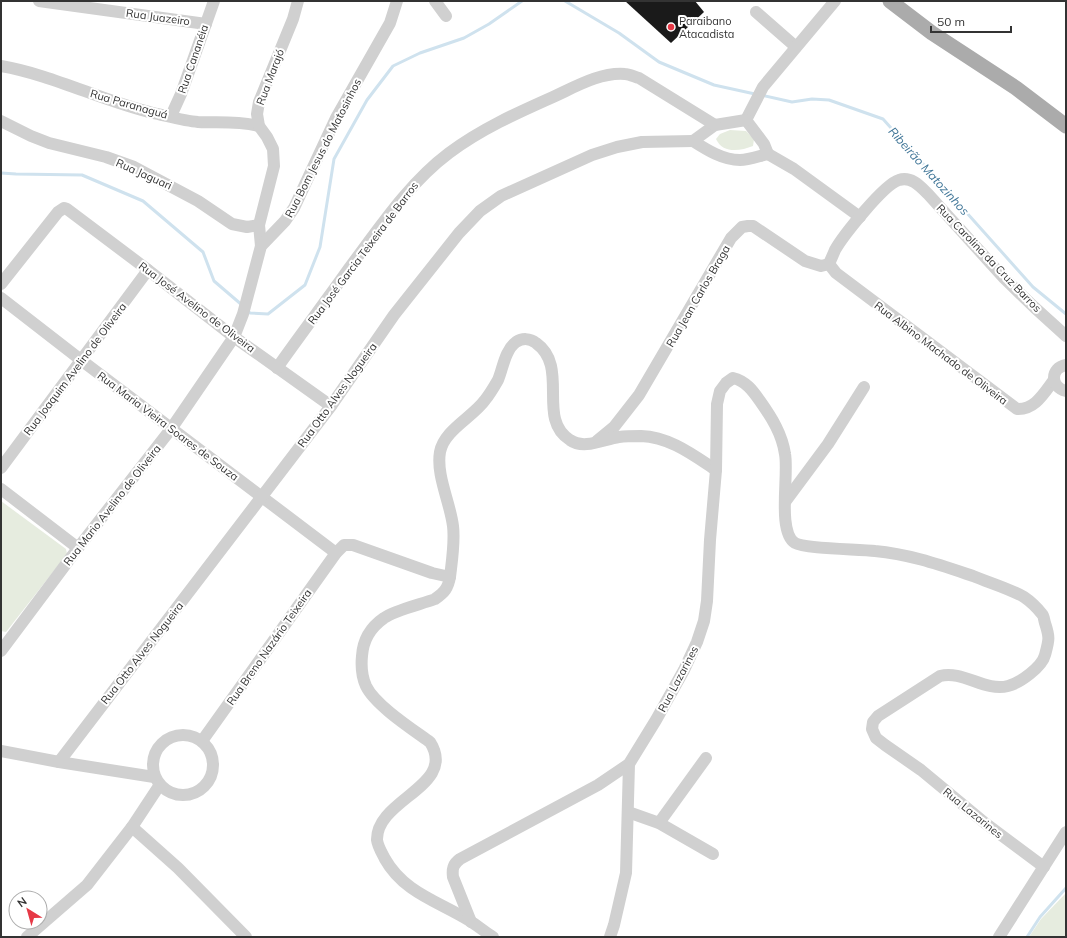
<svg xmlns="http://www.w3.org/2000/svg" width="1067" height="938" font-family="Mulish,sans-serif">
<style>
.green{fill:#e6ecdf}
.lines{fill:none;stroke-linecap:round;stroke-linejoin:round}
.stream{stroke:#cfe2ee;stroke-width:3}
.building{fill:#1a1a1a}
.minor{stroke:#d0d0d0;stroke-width:12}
.major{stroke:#ababab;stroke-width:15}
.poi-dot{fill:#e63946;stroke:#fff;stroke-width:1.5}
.labels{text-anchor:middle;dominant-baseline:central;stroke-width:4;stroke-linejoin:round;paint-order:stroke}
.street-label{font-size:11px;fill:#333;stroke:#fff}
.poi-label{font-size:11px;fill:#333;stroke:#fff;text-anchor:start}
.water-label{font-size:12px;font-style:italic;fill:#3f7597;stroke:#fff}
</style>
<rect width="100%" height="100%" fill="#fff"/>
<g class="green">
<path d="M730 130 746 131 754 139 753 146C740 151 723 154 716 139L720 134Z"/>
<polygon points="1,501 66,549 67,554 6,632 1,631"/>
<polygon points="1066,893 1066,937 1029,937 1041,919"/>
</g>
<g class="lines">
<g class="stream">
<polyline points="565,1 619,33 659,62 714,85 755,94"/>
<polyline points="761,95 792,102 812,99 829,100 883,119 1033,287 1066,314"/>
<polyline points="1,173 16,174 82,175 143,201 203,252 214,281 242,305"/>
<polyline points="247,310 250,313 268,314 305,285 320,247 334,159 367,100 393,66 420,53 464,38 489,24 522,1"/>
<polyline points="1027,937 1040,917 1066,888"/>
</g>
</g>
<polygon class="building" points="625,1 695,1 704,12 671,43"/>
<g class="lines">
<g class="minor">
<polyline points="39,1 206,24"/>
<polyline points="435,1 446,16"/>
<polyline points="756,12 796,47"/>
<path d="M1 66C53 75 102 101 153 113 167 116 185 121 198 122 219 123 239 121 259 126"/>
<polyline points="171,116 181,94 214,1"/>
<polyline points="746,120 763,87 835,1"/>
<polyline points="1,121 31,136 49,143 106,157 134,167 198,201 232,224 247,227 259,225"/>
<path d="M693 141C707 150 723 160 740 160 749 160 759 156 768 154L764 144 746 120"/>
<polyline points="693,141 715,125 746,120"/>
<polyline points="768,154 794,169 860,217"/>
<polyline points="261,246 259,225 274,166 273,149 267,137 259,126 257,114 259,102 293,19 298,1"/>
<path d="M829 264C831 259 833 255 835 250 843 236 884 184 899 180 911 176 920 186 928 194L1004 278 1034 307 1066 336"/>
<path d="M829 264 836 273 1017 409C1035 410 1044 393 1054 380"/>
<polyline points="1,284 58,212 64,208 67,209 148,270 234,337 331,406"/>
<polyline points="1,298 81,360 336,553"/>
<path d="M1066 365C1050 368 1050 387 1066 391"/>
<path d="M277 368C301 334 326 301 350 267 380 227 409 183 449 153 481 129 517 113 553 97 575 87 600 72 625 74 629 74 635 77 639 78L715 125"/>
<polyline points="597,441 614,427 639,395 731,238 742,227 748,226 753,226 805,261 821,266 829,264"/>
<polyline points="1,468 148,270"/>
<polyline points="1,489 78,548"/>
<polyline points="785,502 828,444 864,387"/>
<path d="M450 577C448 588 445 592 435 599 422 604 395 610 384 618 371 627 363 640 362 656 361 666 362 677 366 686 375 705 412 729 430 742 458 786 376 799 377 840 378 847 382 853 385 859 404 893 440 902 470 921 478 926 485 932 493 937"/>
<polyline points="1,651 78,548 171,429 234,337 243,314 261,246 285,221 294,208 336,118 390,23 397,1"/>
<circle cx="183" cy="765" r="30"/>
<path d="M202 741 336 553 344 545H353L432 573 450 577C452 560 455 542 453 526 450 502 436 475 440 452 444 430 473 417 485 400 490 394 494 387 498 380 503 368 505 350 516 342 522 338 530 338 536 343 570 367 536 419 570 440 584 450 604 439 619 437 626 436 634 436 641 436 670 437 693 455 716 470"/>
<polyline points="1,751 59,762 154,777"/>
<polyline points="59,762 331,406 394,315 459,233 480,211 501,196 592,155 617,147 642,142 693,141"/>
<polyline points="628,812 659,823 713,854"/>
<polyline points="659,823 706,758"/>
<polyline points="132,827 178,868 246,937"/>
<path d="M471 922 453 877C452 869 453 864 460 859L598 785 629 764 656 720 684 670 697 642 704 621 707 601 710 540 716 470 717 404 720 391 726 383 733 378C746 381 753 391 760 401 772 418 782 434 785 454 789 474 777 532 795 543 805 549 860 549 875 551 909 554 940 565 973 576 990 583 1008 588 1024 597 1030 601 1038 609 1042 614 1044 616 1044 620 1045 623 1050 638 1049 640 1045 655 1042 667 1020 683 1008 686 985 692 963 670 940 676L878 716 873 722 872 729 876 738 885 745 921 770 985 823 1044 867"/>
<polyline points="27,937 87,885 132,827 159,786"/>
<polyline points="610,937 614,925 626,873 629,764"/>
<polyline points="999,937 1066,832"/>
</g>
<polyline class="major" points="890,1 932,33 1016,88 1066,126"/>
</g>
<circle class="poi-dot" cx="671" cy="27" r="4"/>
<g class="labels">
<g class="street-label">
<text transform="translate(158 17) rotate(8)">Rua Juazeiro</text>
<text transform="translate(193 59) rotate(-71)">Rua Cananéia</text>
<text transform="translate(270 77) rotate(-69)">Rua Marajó</text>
<text transform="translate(129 104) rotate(16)">Rua Paranaguá</text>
<text transform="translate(323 148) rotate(-63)">Rua Bom Jesus do Matosinhos</text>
<text transform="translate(144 174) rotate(24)">Rua Jaguari</text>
<text transform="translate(363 253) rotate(-53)">Rua José Garcia Teixeira de Barros</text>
<text transform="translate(989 258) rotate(46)">Rua Carolina da Cruz Barros</text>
<text transform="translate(698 296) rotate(-60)">Rua Jean Carlos Braga</text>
<text transform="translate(197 307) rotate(37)">Rua José Avelino de Oliveira</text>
<text transform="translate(941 353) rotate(37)">Rua Albino Machado de Oliveira</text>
<text transform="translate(75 369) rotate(-53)">Rua Joaquim Avelino de Oliveira</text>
<text transform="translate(337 395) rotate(-54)">Rua Otto Alves Nogueira</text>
<text transform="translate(168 426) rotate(37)">Rua Maria Vieira Soares de Souza</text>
<text transform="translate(112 505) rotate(-52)">Rua Mario Avelino de Oliveira</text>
<text transform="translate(269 647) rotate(-55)">Rua Breno Nazário Teixeira</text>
<text transform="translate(142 653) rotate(-52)">Rua Otto Alves Nogueira</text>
<text transform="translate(678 679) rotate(-62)">Rua Lazarines</text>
<text transform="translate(973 813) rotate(39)">Rua Lazarines</text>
</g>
<g class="poi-label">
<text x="679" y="21">Paraibano<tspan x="679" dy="13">Atacadista</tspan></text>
</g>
<g class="water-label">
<text transform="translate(929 171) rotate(48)">Ribeirão Matozinhos</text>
</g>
</g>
<rect width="1067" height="938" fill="none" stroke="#333333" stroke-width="4"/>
<g transform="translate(28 910) rotate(323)"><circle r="19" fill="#ffffff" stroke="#adadad"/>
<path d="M0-3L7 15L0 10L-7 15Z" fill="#e63946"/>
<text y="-6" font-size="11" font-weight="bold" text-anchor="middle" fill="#333333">N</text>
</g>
<path d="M931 26v6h80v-6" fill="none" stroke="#333333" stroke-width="2"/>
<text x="937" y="26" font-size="12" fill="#333333" stroke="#ffffff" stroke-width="3" paint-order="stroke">50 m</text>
</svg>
